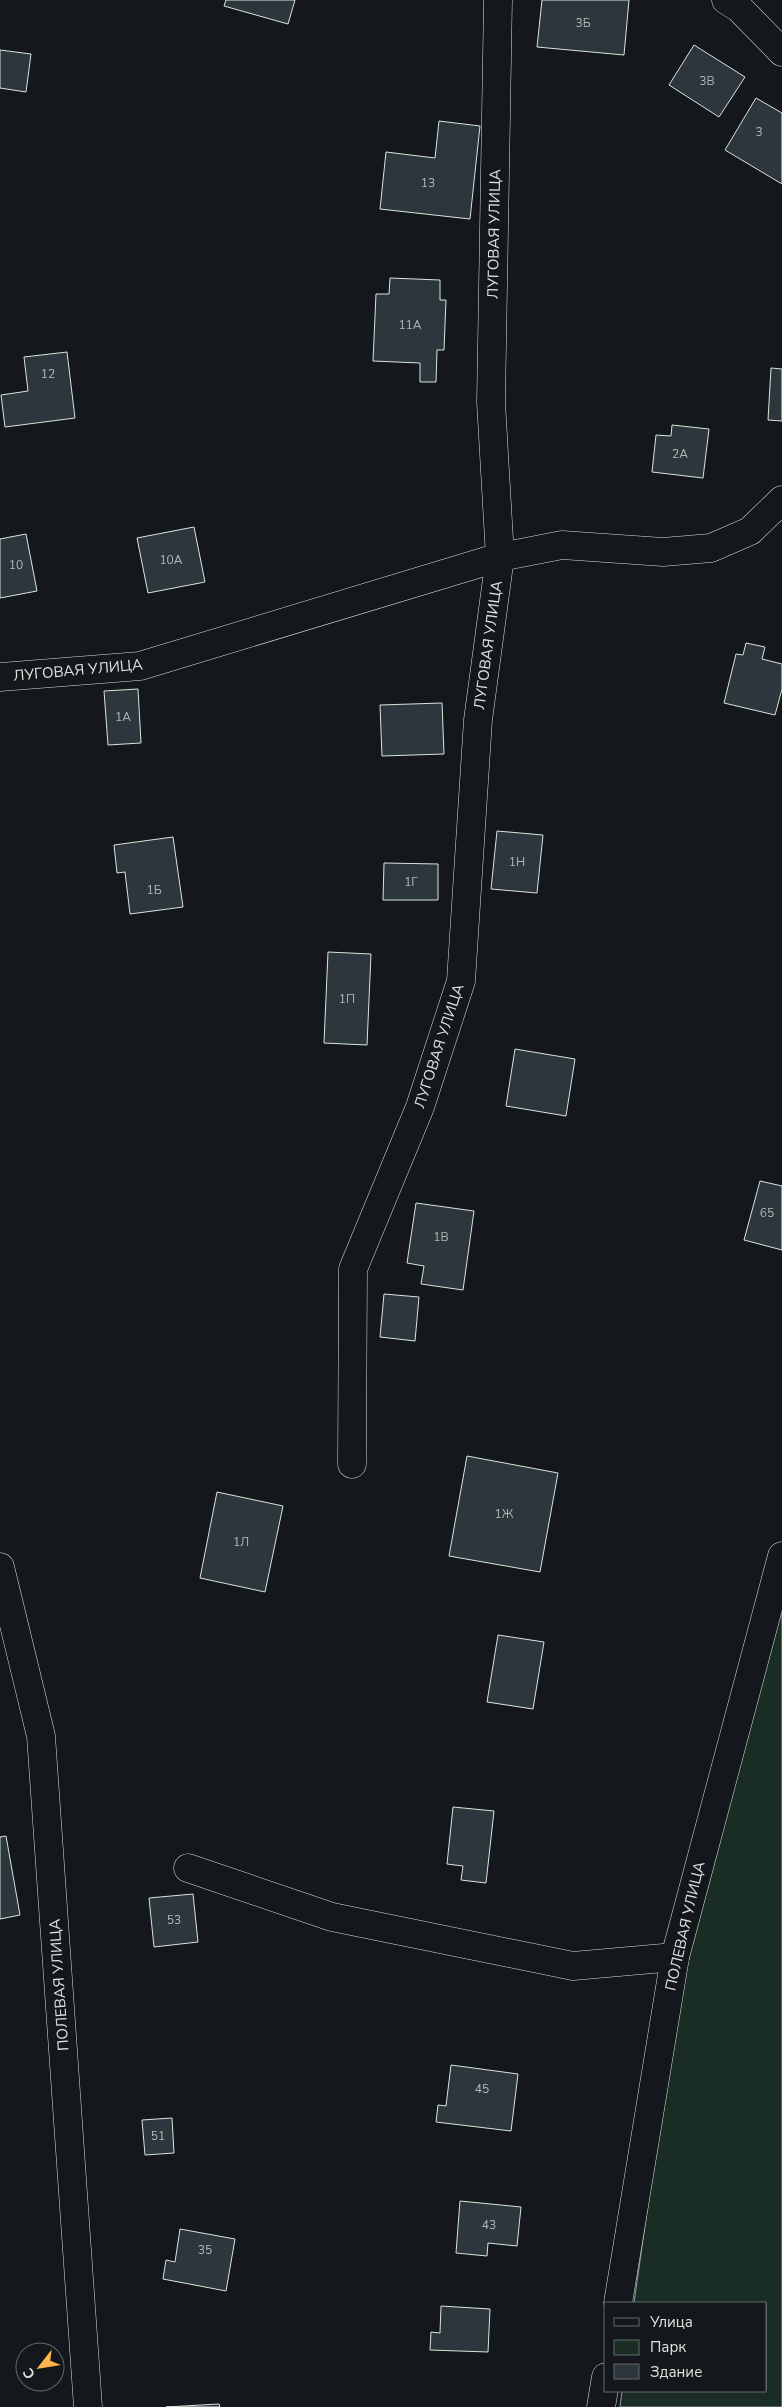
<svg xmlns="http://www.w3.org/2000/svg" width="782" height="2407" font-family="'Nunito Sans',sans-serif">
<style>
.green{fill:#1a2d24;stroke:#939e99}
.building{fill:#2c363c;stroke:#d8e6dc}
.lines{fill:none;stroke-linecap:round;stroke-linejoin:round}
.minor-casing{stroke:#d8e6dc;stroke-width:29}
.minor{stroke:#14181c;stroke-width:28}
.labels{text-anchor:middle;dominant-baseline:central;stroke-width:4;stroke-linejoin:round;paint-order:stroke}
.number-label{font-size:12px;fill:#adbab4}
.street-label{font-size:15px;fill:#d8e6dc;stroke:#14181c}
</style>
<rect width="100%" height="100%" fill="#14181c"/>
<polygon class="green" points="782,1607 782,2407 620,2407 622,2391 766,2391 766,2303 634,2303 681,1972"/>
<g class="building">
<polygon points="226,0 295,0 288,24 224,6"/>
<polygon points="542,0 629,0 624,55 537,47"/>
<polygon points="694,45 745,77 719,117 669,85"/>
<polygon points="0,50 31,54 26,92 0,88"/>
<polygon points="756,98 782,113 782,184 725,150"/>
<polygon points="439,121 480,126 470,219 380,209 386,152 435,158"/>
<polygon points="390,278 440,280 440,300 446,300 444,350 437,350 436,382 420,382 420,363 373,361 376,294 389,294"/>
<polygon points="67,352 75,418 5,427 1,395 28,391 24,357"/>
<polygon points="771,368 782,369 782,421 768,420"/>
<polygon points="672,425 709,429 703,478 652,472 656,435 671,436"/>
<polygon points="194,527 205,582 148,593 137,538"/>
<polygon points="26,534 37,591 0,598 0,539"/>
<polygon points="746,643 765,647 762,659 782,664 782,689 775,715 724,703 736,654 743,655"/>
<polygon points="138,689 141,743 108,745 104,691"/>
<polygon points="442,703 444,754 382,756 380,705"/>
<polygon points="497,831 543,835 537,893 491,889"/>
<polygon points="173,837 183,907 130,914 125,872 117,873 114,845"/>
<polygon points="384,863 438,864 438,900 383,900"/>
<polygon points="328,952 371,954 367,1045 324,1043"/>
<polygon points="515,1049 575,1059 566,1116 506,1106"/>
<polygon points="760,1181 782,1186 782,1250 744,1240"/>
<polygon points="416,1203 474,1211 463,1290 421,1284 424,1266 407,1263"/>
<polygon points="384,1294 419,1297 415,1341 380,1337"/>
<polygon points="467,1456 558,1473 540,1572 449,1556"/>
<polygon points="217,1492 283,1506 265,1592 200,1578"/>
<polygon points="498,1635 544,1642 533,1709 487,1702"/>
<polygon points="453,1807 494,1811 486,1883 461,1880 463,1866 447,1864"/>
<polygon points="6,1836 20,1915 0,1919 0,1837"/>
<polygon points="193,1894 198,1942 154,1947 149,1898"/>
<polygon points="451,2065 518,2074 511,2131 436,2122 438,2105 446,2106"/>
<polygon points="172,2118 174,2153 145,2155 142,2120"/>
<polygon points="460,2201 521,2207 517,2246 488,2243 487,2256 456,2253"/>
<polygon points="180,2229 235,2239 226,2291 163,2279 166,2260 175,2262"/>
<polygon points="441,2306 490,2309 488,2352 430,2350 431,2332 440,2333"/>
<polygon points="219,2404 220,2407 166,2407"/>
</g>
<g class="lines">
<defs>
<g id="minor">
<polyline points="726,0 739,8 782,52"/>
<polyline points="0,677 140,666 500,557 562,545 663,552 711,548 750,531 782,500"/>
<polyline points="352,1464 353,1269 420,1107 461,981 478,720 500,557 491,402 498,0"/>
<polyline points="0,1567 41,1736 88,2407"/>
<polyline points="188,1868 332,1917 573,1966 675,1957"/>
<polyline points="618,2303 675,1957 782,1556"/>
<polyline points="601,2407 606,2377"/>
</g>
</defs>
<use href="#minor" class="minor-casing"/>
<use href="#minor" class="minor"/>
</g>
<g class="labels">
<g class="number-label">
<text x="583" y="23">3Б</text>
<text x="707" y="81">3В</text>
<text x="759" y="132">3</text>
<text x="428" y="183">13</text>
<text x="410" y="325">11А</text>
<text x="48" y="374">12</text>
<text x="680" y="454">2А</text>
<text x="171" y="560">10А</text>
<text x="16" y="565">10</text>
<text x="123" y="717">1А</text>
<text x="517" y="862">1Н</text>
<text x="411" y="882">1Г</text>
<text x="154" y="890">1Б</text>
<text x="347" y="999">1П</text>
<text x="767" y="1213">65</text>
<text x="441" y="1237">1В</text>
<text x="504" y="1514">1Ж</text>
<text x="241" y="1542">1Л</text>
<text x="174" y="1920">53</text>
<text x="482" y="2089">45</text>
<text x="158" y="2136">51</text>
<text x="489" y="2225">43</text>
<text x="205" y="2250">35</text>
</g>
<g class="street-label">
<text transform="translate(494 234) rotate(-89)">ЛУГОВАЯ УЛИЦА</text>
<text transform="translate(488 645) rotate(-82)">ЛУГОВАЯ УЛИЦА</text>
<text transform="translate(78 670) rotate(-5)">ЛУГОВАЯ УЛИЦА</text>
<text transform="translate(439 1046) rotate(-72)">ЛУГОВАЯ УЛИЦА</text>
<text transform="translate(685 1926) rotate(-77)">ПОЛЕВАЯ УЛИЦА</text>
<text transform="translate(59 1985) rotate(-94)">ПОЛЕВАЯ УЛИЦА</text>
</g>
</g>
<rect x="604" y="2302" width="162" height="90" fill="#14181c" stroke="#626a69"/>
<rect x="614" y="2318" width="25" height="8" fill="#14181c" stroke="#626a69"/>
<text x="650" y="2327" font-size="15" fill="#d8e6dc">Улица</text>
<rect x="614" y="2340" width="25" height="15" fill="#1a2d24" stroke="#626a69"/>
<text x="650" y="2352" font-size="15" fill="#d8e6dc">Парк</text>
<rect x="614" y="2364" width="25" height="15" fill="#2c363c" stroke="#626a69"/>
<text x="650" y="2377" font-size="15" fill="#d8e6dc">Здание</text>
<g transform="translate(40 2367) rotate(239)"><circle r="24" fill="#14181c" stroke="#626a69"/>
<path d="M0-4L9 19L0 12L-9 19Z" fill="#ffb74d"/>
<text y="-8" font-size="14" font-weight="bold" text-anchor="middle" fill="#d8e6dc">С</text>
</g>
</svg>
